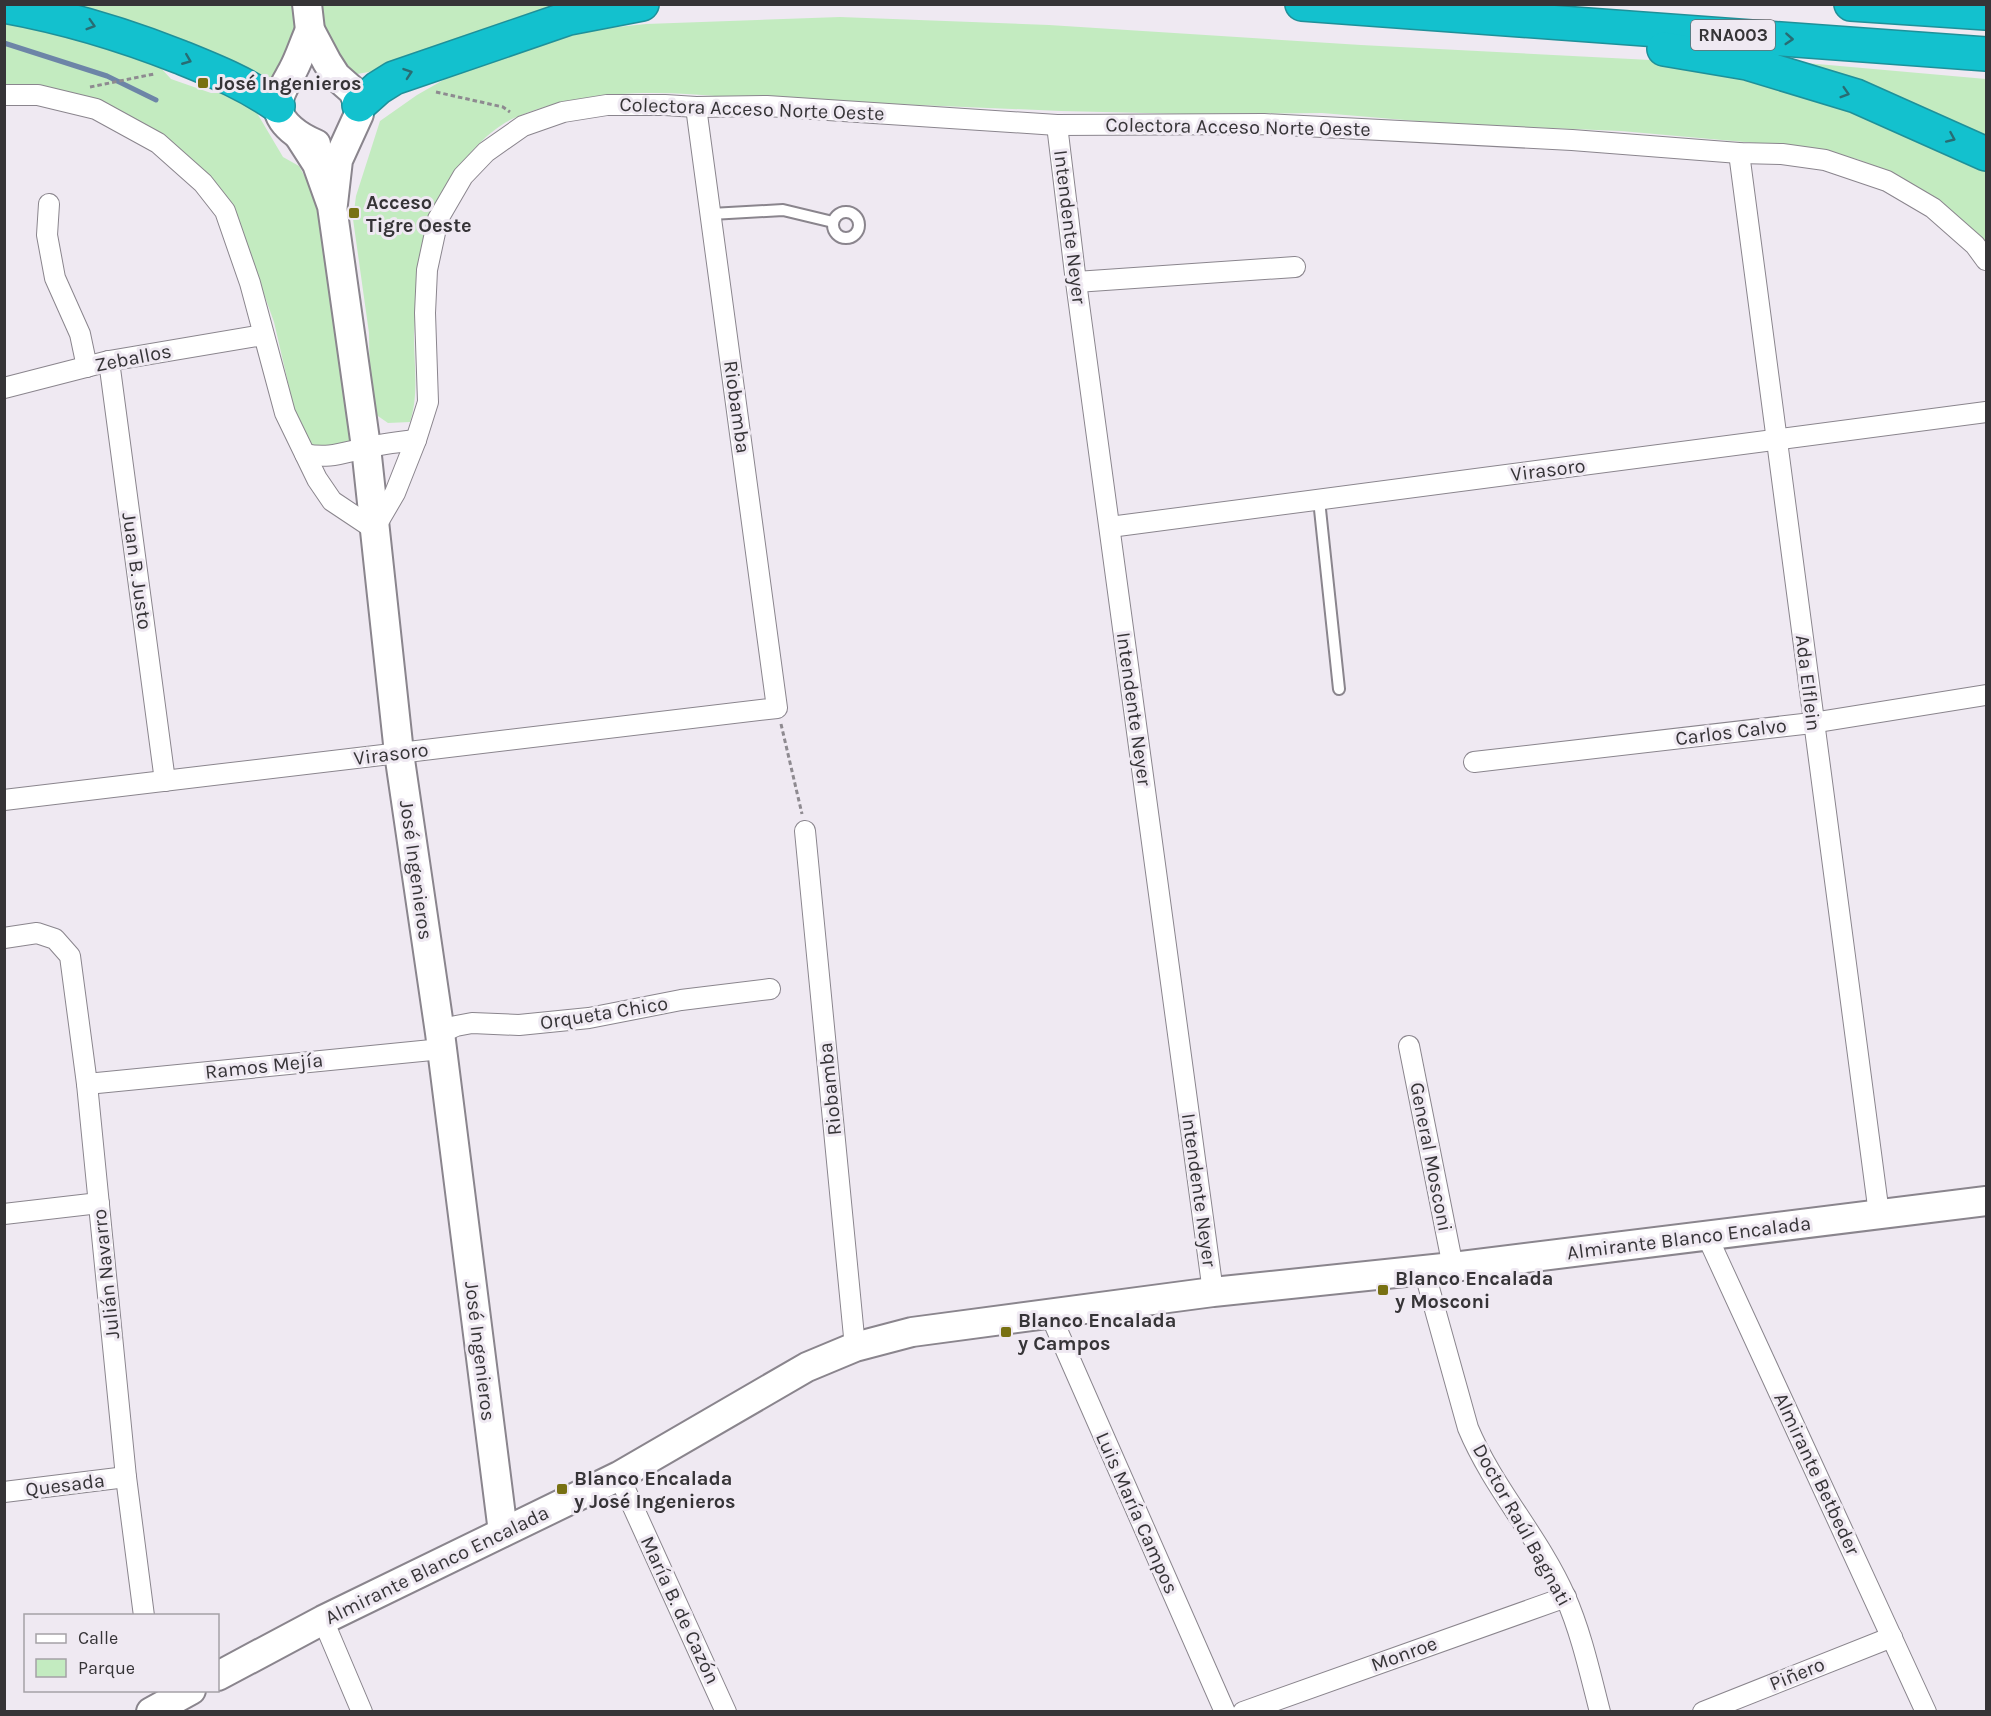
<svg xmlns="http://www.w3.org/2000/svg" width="1991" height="1716" font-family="Karla,sans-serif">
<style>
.green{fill:#c3ebc0}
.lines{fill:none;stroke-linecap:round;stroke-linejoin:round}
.stream{stroke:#6d85a7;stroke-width:5}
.lane-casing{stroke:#8a858d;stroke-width:14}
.street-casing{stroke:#8a858d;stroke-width:22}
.secondary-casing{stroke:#8a858d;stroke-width:32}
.highway-casing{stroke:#1f9099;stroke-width:36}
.path{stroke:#8e8a90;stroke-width:3;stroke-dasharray:4.5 3;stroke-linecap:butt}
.lane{stroke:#fff;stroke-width:10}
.street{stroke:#fff;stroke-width:20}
.secondary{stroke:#fff;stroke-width:28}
.highway{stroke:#13c1ce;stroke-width:33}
.oneway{stroke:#286c73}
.poi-dot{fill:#787112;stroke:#efe9f2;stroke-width:2}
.labels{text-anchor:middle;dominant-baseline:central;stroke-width:6;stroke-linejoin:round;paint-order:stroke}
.shield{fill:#efe9f2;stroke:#6e6a6f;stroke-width:1.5}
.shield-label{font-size:18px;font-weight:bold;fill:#363437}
.poi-label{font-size:20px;font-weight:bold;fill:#363437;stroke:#efe9f2;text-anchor:start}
.street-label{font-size:20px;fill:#363437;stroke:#efe9f2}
</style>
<rect width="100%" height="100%" fill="#efe9f2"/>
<g class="green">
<polygon points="551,4 624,6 398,67 357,74 298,45 278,80 260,80 29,5"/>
<path d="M840 17 1049 25 1361 45 1670 61 1854 106 1986 169V245L1941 201 1898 176 1857 159 1778 145 1621 131 1452 124 1322 113 1187 114 1061 111 727 97C657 90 578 89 512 119 485 132 458 165 444 190 433 210 423 231 421 254 418 281 415 309 414 336 414 364 419 395 410 422L388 423 375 414 370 392 369 333 353 219 356 196 380 121 417 95 489 54 561 33 646 24Z"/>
<polygon points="5,21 146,52 171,79 211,93 224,93 254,108 283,157 299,166 323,210 351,440 339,450 319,451 306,441 295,413 274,322 232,205 162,138 5,86"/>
<polygon points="1761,59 1986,79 1986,143"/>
</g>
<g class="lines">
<polyline class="stream" points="4,43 107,76 156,100"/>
<defs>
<g id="lane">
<circle cx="846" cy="225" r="13"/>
<polyline points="711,214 783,210 833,222"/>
<polyline points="1319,500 1339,689"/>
</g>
<g id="street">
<polyline points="4,95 38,95 96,109 158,143 203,183 225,211 250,283 285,413 317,479 332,501 374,529 395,493 416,440 428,402 425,313 427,270 438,219 463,176 486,152 523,126 563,112 607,105 665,105 696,107 767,106 1057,125 1264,124 1572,140 1739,153 1782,154 1825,160 1887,181 1933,208 1975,245 1986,260"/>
<polyline points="1057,125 1076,282 1213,1292"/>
<polyline points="1739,153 1879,1214"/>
<polyline points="49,204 47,235 55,278 80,334 87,367"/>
<polyline points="1076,282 1295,267"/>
<polyline points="109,361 165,781"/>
<polyline points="4,388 109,361 263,335"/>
<path d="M305 454C328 459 342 453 365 448 381 444 399 442 416 440"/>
<polyline points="1110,527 1986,412"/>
<polyline points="1474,762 1812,723 1986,695"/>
<polyline points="4,800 777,708 696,107"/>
<polyline points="805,831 855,1347"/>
<polyline points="4,938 37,933 55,939 70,956 87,1084 126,1477 144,1616"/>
<polyline points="440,1033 456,1026 472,1023 519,1025 589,1018 681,1000 770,989"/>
<polyline points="1409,1046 1453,1267"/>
<polyline points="87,1084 442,1049"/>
<polyline points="4,1214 99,1203"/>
<polyline points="1707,1236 1926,1712"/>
<path d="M1424 1270 1468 1428C1493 1488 1539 1537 1565 1596 1581 1632 1590 1673 1600 1712"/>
<polyline points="1050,1314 1225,1712"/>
<polyline points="619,1476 726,1712"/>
<polyline points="4,1492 126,1477"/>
<polyline points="323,1620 362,1712"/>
<polyline points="1243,1712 1566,1597"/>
<polyline points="1703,1712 1892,1637"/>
</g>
<g id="secondary">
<polyline points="307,4 310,30 327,62 336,76 353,91 359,105 359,114 338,160 333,204"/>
<path d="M310 30C304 43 300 57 293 70 288 80 279 92 278 105 278 124 301 138 316 144"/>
<polyline points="299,136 317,164 332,206 366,447 399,753 440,1033 503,1532"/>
<polyline points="218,1676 323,1620 619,1476 807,1367 855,1347 912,1332 1213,1292 1453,1267 1986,1201"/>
<polyline points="151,1712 191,1690"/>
</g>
<g id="highway">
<polyline points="1302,4 1986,54"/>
<polyline points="1851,4 1986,13"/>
<path d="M4 6C65 17 122 34 180 57 217 72 245 83 278 106"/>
<polyline points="1664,49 1747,63 1856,96 1986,154"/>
<polyline points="359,105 378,88 394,78 569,18 642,4"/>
</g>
</defs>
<use href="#lane" class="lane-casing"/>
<use href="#street" class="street-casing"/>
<use href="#secondary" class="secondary-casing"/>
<use href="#highway" class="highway-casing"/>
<g class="path">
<polyline points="90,87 154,74"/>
<polyline points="436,92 503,107 510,112"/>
<polyline points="781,724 802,814"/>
</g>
<use href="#lane" class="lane"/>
<use href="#street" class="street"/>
<use href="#secondary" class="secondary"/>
<use href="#highway" class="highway"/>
</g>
<defs><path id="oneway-chevron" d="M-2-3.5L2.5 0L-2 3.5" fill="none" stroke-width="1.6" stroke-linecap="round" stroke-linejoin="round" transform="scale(1.5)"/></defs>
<g class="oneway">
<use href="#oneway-chevron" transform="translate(91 25) rotate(17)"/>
<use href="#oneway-chevron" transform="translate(1789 39) rotate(4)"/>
<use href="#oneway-chevron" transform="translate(187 60) rotate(22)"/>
<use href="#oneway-chevron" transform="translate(408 73) rotate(-19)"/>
<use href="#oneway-chevron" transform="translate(1845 93) rotate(17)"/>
<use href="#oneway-chevron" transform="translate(1951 138) rotate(24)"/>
</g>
<g class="poi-dot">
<rect x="197" y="77" width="12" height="12" rx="3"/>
<rect x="348" y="207" width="12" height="12" rx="3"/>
<rect x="1377" y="1284" width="12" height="12" rx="3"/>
<rect x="1000" y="1326" width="12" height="12" rx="3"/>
<rect x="556" y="1483" width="12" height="12" rx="3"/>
</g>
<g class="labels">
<rect class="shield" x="1691" y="20" width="84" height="30" rx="4.5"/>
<g class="shield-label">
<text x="1733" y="35">RNA003</text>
</g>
<g class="poi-label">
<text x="215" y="83">José Ingenieros</text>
<text x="366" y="202">Acceso<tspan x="366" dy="23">Tigre Oeste</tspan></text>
<text x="1395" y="1278">Blanco Encalada<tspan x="1395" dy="23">y Mosconi</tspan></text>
<text x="1018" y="1320">Blanco Encalada<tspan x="1018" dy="23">y Campos</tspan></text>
<text x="574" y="1478">Blanco Encalada<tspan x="574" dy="23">y José Ingenieros</tspan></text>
</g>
<g class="street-label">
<text transform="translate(752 109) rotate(2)">Colectora Acceso Norte Oeste</text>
<text transform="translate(1238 127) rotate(1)">Colectora Acceso Norte Oeste</text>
<text transform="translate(1070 227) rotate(83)">Intendente Neyer</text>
<text transform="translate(133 358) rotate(-11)">Zeballos</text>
<text transform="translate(737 407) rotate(82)">Riobamba</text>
<text transform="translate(1548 470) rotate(-7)">Virasoro</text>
<text transform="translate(137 571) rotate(82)">Juan B. Justo</text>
<text transform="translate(1808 683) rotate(83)">Ada Elflein</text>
<text transform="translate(1134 709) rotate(82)">Intendente Neyer</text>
<text transform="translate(1731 732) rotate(-7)">Carlos Calvo</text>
<text transform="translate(391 754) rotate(-7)">Virasoro</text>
<text transform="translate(416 870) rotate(82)">José Ingenieros</text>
<text transform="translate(604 1013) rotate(-9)">Orqueta Chico</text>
<text transform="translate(264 1066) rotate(-6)">Ramos Mejía</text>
<text transform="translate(830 1089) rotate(-96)">Riobamba</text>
<text transform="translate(1431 1157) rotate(79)">General Mosconi</text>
<text transform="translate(1199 1190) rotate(82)">Intendente Neyer</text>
<text transform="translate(1689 1238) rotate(-7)">Almirante Blanco Encalada</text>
<text transform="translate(106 1274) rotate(-96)">Julián Navarro</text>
<text transform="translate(480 1351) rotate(83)">José Ingenieros</text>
<text transform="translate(1817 1474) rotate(65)">Almirante Betbeder</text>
<text transform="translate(65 1485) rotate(-7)">Quesada</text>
<text transform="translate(1137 1513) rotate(66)">Luis María Campos</text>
<text transform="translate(1522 1525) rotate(61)">Doctor Raúl Bagnati</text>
<text transform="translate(437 1565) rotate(-26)">Almirante Blanco Encalada</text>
<text transform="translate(680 1610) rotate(65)">María B. de Cazón</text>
<text transform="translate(1404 1654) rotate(-20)">Monroe</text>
<text transform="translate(1797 1674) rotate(-22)">Piñero</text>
</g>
</g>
<rect width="1991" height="1716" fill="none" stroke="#363437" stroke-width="12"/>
<rect x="24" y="1614" width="195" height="78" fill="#efe9f2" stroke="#a5a1a7" stroke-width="1.5"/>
<rect x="36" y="1634" width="30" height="9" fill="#ffffff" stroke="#a5a1a7" stroke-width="1.5"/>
<text x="78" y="1644" font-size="18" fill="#363437">Calle</text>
<rect x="36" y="1659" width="30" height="18" fill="#c3ebc0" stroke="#a5a1a7" stroke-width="1.5"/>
<text x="78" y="1674" font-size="18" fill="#363437">Parque</text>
</svg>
